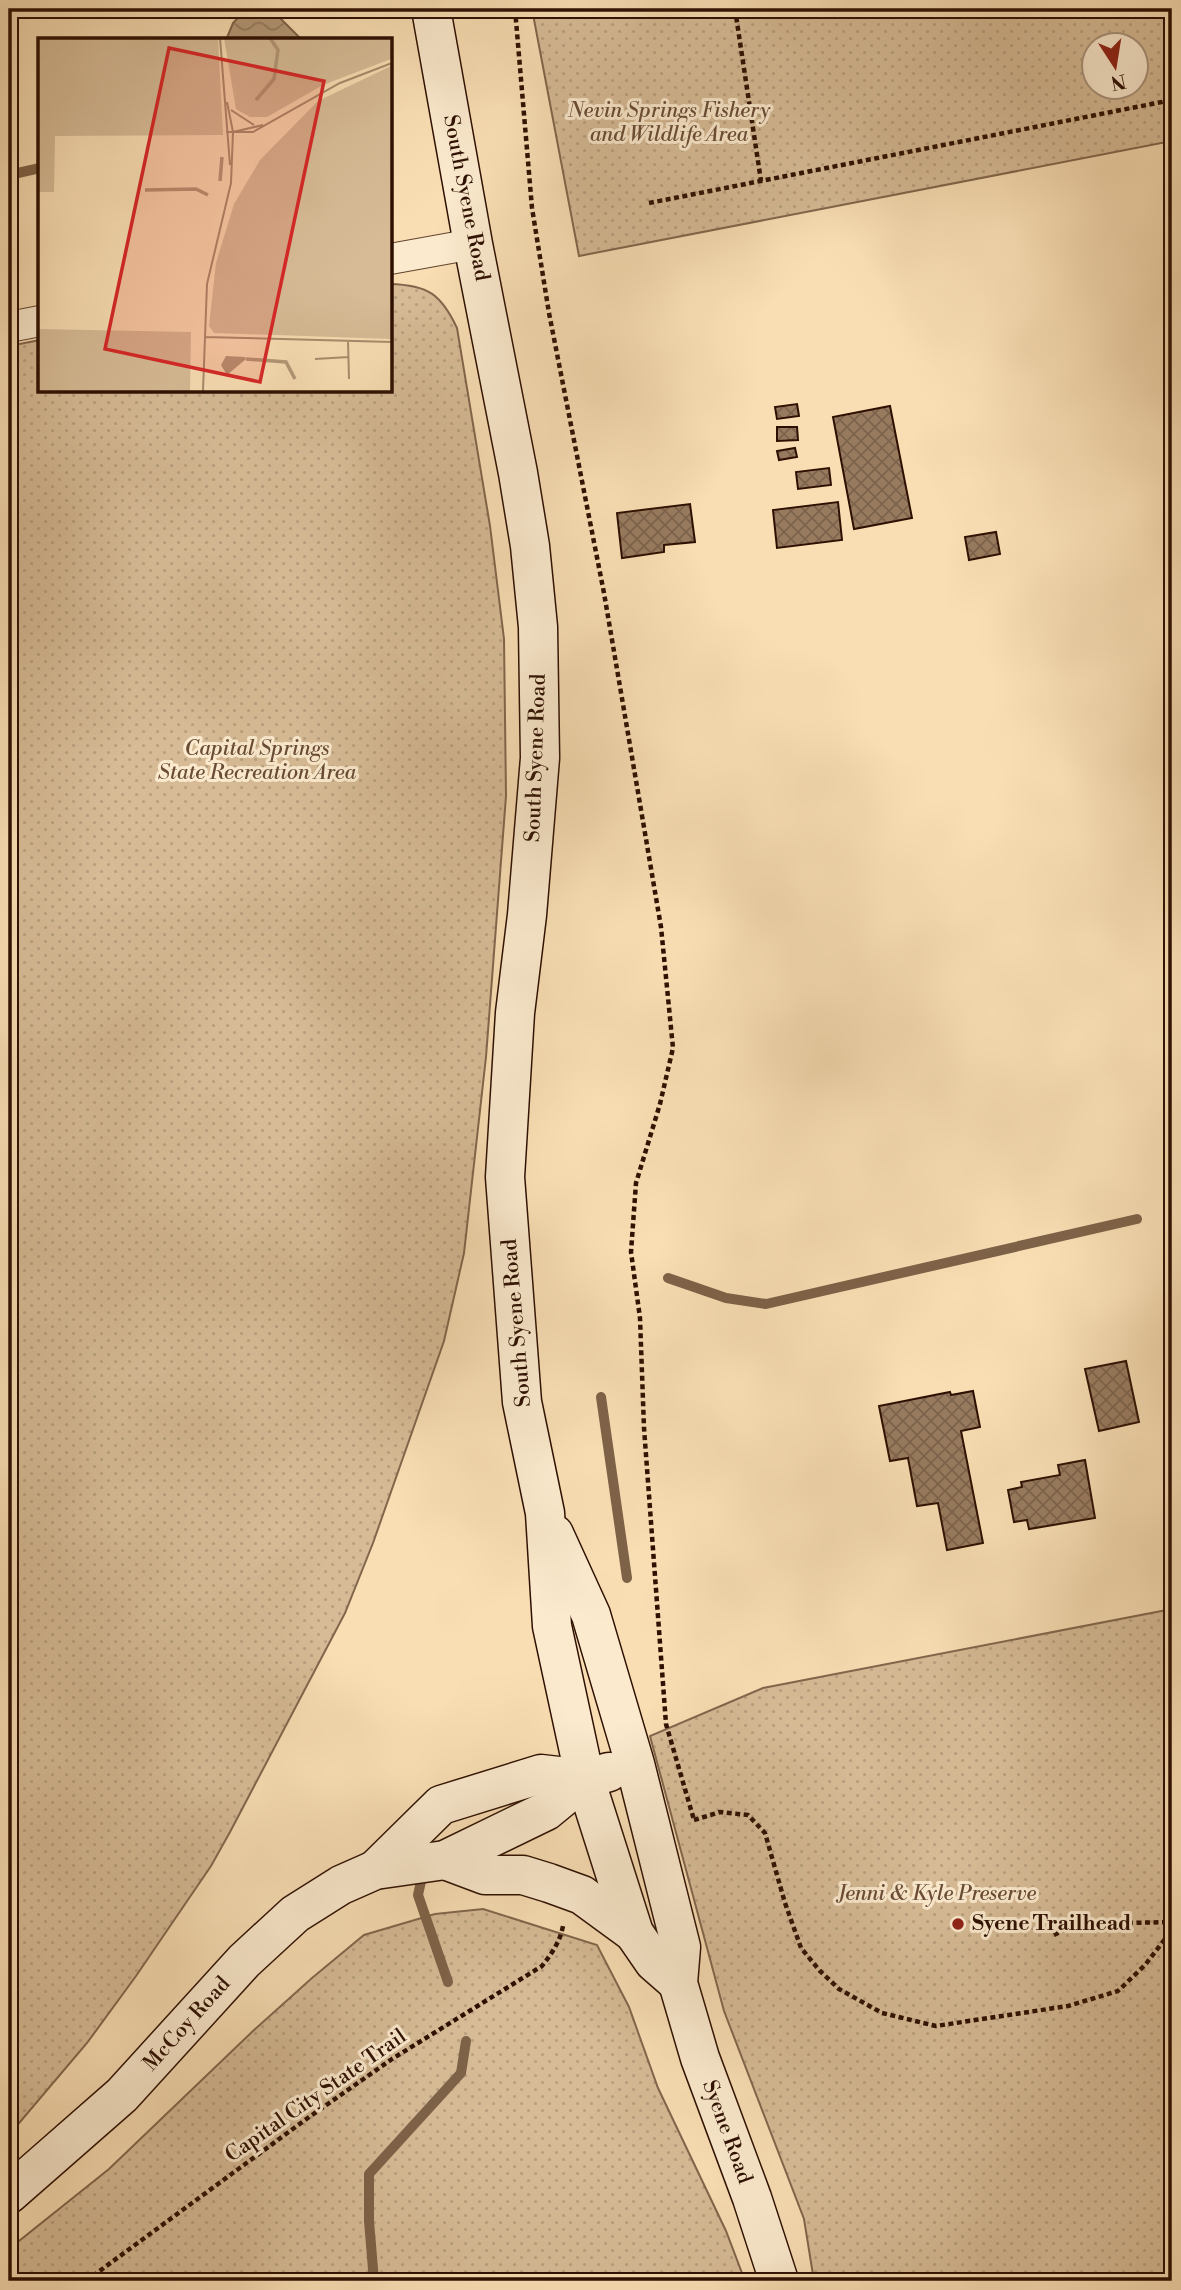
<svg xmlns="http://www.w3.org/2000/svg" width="1181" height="2290" font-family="'Libre Bodoni',serif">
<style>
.park{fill:url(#park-dots);stroke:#82664c;stroke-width:2;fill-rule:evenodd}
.water{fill:url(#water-waves);stroke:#7e6248;stroke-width:2}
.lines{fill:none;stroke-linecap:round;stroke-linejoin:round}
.stream{stroke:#7e6248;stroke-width:10}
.building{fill:url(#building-cross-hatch);stroke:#2e1002;stroke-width:2}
.street-casing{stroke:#61442e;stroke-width:32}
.secondary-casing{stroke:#2e1002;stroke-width:41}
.path{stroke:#2e1002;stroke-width:4.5;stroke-dasharray:5 3.5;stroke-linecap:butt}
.street{stroke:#fbeace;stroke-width:30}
.secondary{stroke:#fbeace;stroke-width:38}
.poi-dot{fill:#8f2418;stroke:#fbeace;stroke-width:2.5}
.labels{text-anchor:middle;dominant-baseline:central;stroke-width:6;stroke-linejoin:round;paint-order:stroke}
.park-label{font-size:21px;font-style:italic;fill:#694c36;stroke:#fbeace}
.street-label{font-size:21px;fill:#2e1002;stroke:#fbeace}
.poi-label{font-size:21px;font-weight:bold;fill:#2e1002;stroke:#fbeace;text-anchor:start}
.inset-river{fill:none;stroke:#b49877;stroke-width:3.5}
.inset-road{fill:none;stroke:#a88c6d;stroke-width:2}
.view{fill:#d62828;fill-opacity:0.15;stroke:#d62828;stroke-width:3.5}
.inset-edge{fill:none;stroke:#2e1002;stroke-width:3.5}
</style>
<defs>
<pattern id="park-dots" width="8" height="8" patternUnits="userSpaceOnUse" patternTransform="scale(1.75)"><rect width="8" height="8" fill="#d6bb96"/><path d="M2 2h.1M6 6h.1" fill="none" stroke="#b8a080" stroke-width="1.8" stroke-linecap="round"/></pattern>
<pattern id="water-waves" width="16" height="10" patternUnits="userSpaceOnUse" patternTransform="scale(1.75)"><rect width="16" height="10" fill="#b49877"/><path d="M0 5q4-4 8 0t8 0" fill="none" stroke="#937b5f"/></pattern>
<pattern id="building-cross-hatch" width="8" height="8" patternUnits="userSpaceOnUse" patternTransform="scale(1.75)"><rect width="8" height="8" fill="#987b5f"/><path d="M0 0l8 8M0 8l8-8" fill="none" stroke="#7c634c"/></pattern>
</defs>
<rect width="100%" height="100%" fill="#f9deb4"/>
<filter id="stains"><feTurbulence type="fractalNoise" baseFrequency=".00286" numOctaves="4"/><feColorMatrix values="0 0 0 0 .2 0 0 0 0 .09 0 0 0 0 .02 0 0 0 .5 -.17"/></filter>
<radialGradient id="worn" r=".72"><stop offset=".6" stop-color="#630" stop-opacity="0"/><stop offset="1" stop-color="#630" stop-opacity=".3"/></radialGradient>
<g class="park">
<path d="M532 9H1172V141L579 256ZM1094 46H1136V88H1094Z"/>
<path d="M390 284C428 285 441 294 457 328L490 526 504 639 506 796 486 1057 464 1253 444 1341 373 1543 345 1613 230 1832 211 1866 136 1976 87 2043 9 2135V346L40 340V390H390Z"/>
<polygon points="1172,1609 1172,2281 814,2281 804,2219 724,2011 650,1736 763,1688"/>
<polygon points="483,1909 597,1945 629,2007 658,2088 726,2231 745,2281 9,2281 9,2249 109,2169 254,2030 312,1978 364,1935 435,1914"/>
</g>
<polygon class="water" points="246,9 271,9 302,40 226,40 233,23"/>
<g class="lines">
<g class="stream">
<polyline points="9,175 40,168"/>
<polyline points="668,1278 726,1298 766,1304 1137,1219"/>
<polyline points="601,1397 627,1578"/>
<polyline points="423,1872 418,1895 448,1982"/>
<polyline points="374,2281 369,2221 369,2174 461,2073 466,2041"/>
</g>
</g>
<g class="building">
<polygon points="797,404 799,416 777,419 775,407"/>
<polygon points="890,406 912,518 854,529 833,417"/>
<polygon points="777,427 797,427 798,440 777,441"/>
<polygon points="795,448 797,457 779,460 777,451"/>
<polygon points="829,468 831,485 798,489 796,472"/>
<polygon points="838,502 842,540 777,548 773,510"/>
<polygon points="690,504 695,542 664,545 664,552 622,558 617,513"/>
<polygon points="996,532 1000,554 969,560 965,537"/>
<polygon points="1126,1361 1139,1422 1099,1431 1085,1369"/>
<polygon points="973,1391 980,1427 961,1431 983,1543 947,1550 938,1503 917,1506 908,1458 890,1461 879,1406 950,1392 951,1395"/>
<polygon points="1085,1460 1095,1518 1029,1529 1027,1520 1014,1522 1008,1490 1022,1487 1021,1482 1060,1475 1058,1465"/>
</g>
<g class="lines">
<defs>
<g id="street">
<polyline points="390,259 473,244"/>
<polyline points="9,327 40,321"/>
</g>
<g id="secondary">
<polyline points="431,9 473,244 518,473 530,546 538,627 540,758 527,915 515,1013 505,1177 522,1402 545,1513 552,1626 585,1779 634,1933 654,1962 678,1983"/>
<polyline points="554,1534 591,1615 635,1764 681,1947 678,1983 700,2058 752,2198 779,2281"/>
<polyline points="445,1860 485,1875 523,1875 549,1883 582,1895 634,1933"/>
<polyline points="375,1870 441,1805 541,1774 585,1779"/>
<polyline points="9,2194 122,2095 244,1961 295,1914 341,1885 375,1870 445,1860 546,1811 585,1779 609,1772"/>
</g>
</defs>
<use href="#street" class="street-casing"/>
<use href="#secondary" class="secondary-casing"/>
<g class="path">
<polyline points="515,9 532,208 549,313 604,593 661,927 673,1048 660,1104 636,1183 631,1252 640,1318 644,1428 666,1724 694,1820"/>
<polyline points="735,9 761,181"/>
<polyline points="649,203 1172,100"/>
<polyline points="694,1820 720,1812 748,1815 765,1833 785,1903 801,1948 820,1971 839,1989 882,2013 936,2026 1068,2006 1118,1991 1145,1965 1172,1930"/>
<polyline points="1054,1935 1077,1924 1172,1922"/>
<path d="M86 2281 305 2120 392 2059 542 1966C552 1953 560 1942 563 1926"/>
</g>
<use href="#street" class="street"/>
<use href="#secondary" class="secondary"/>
</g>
<circle class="poi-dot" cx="958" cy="1924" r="7"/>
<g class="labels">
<g class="park-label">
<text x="669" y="111">Nevin Springs Fishery<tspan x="669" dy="24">and Wildlife Area</tspan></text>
<text x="257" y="749">Capital Springs<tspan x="257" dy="24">State Recreation Area</tspan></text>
<text x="937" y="1894">Jenni &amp; Kyle Preserve</text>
</g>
<g class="street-label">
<text transform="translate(466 198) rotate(79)">South Syene Road</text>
<text transform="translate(536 758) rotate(-88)">South Syene Road</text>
<text transform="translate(517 1323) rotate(-95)">South Syene Road</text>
<text transform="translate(187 2024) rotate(-48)">McCoy Road</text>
<text transform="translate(316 2096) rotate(-35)">Capital City State Trail</text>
<text transform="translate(727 2132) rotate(70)">Syene Road</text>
</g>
<g class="poi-label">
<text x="972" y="1924">Syene Trailhead</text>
</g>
</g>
<g transform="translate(38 38)">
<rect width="354" height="354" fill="#f9deb4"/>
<path d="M0 0H180L185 97 17 98 16 154H0ZM186 0H353V21L285 47 229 79H212L198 71ZM353 28V301L176 295 171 288 178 225 196 166 222 122 280 63ZM0 291 153 294 152 353H0Z" fill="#d6bb96"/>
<path d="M188 318 207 319 208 321 189 337 183 327Z" fill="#b49877"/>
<path class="inset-river" d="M218 62 236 41 240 12 232 0M182 143 184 119M107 152 158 151 170 157M208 321 248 324 257 341"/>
<path class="inset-road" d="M182 0 192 127M193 72 216 87M188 94H215L302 45 354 25M195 94 225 87M167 299 354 304M310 303 311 341M277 321 311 319M165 353 169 246 193 145 195 94 189 64"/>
<path class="view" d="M131 10 286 43 222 344 67 311Z"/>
<rect width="354" height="354" class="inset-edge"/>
</g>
<rect width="1181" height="2290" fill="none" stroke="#f9deb4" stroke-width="35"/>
<rect x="10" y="10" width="1160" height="2269" fill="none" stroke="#2e1002" stroke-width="3.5"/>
<rect x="18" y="18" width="1146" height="2255" fill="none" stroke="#2e1002" stroke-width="2"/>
<g transform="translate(1115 66) rotate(168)"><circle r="33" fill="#fbeace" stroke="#a9937c" stroke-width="2"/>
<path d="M0-5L12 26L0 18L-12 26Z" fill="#8f2418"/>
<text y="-10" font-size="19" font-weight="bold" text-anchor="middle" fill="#2e1002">N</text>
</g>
<rect width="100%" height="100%" filter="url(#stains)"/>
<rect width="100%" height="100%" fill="url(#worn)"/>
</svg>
